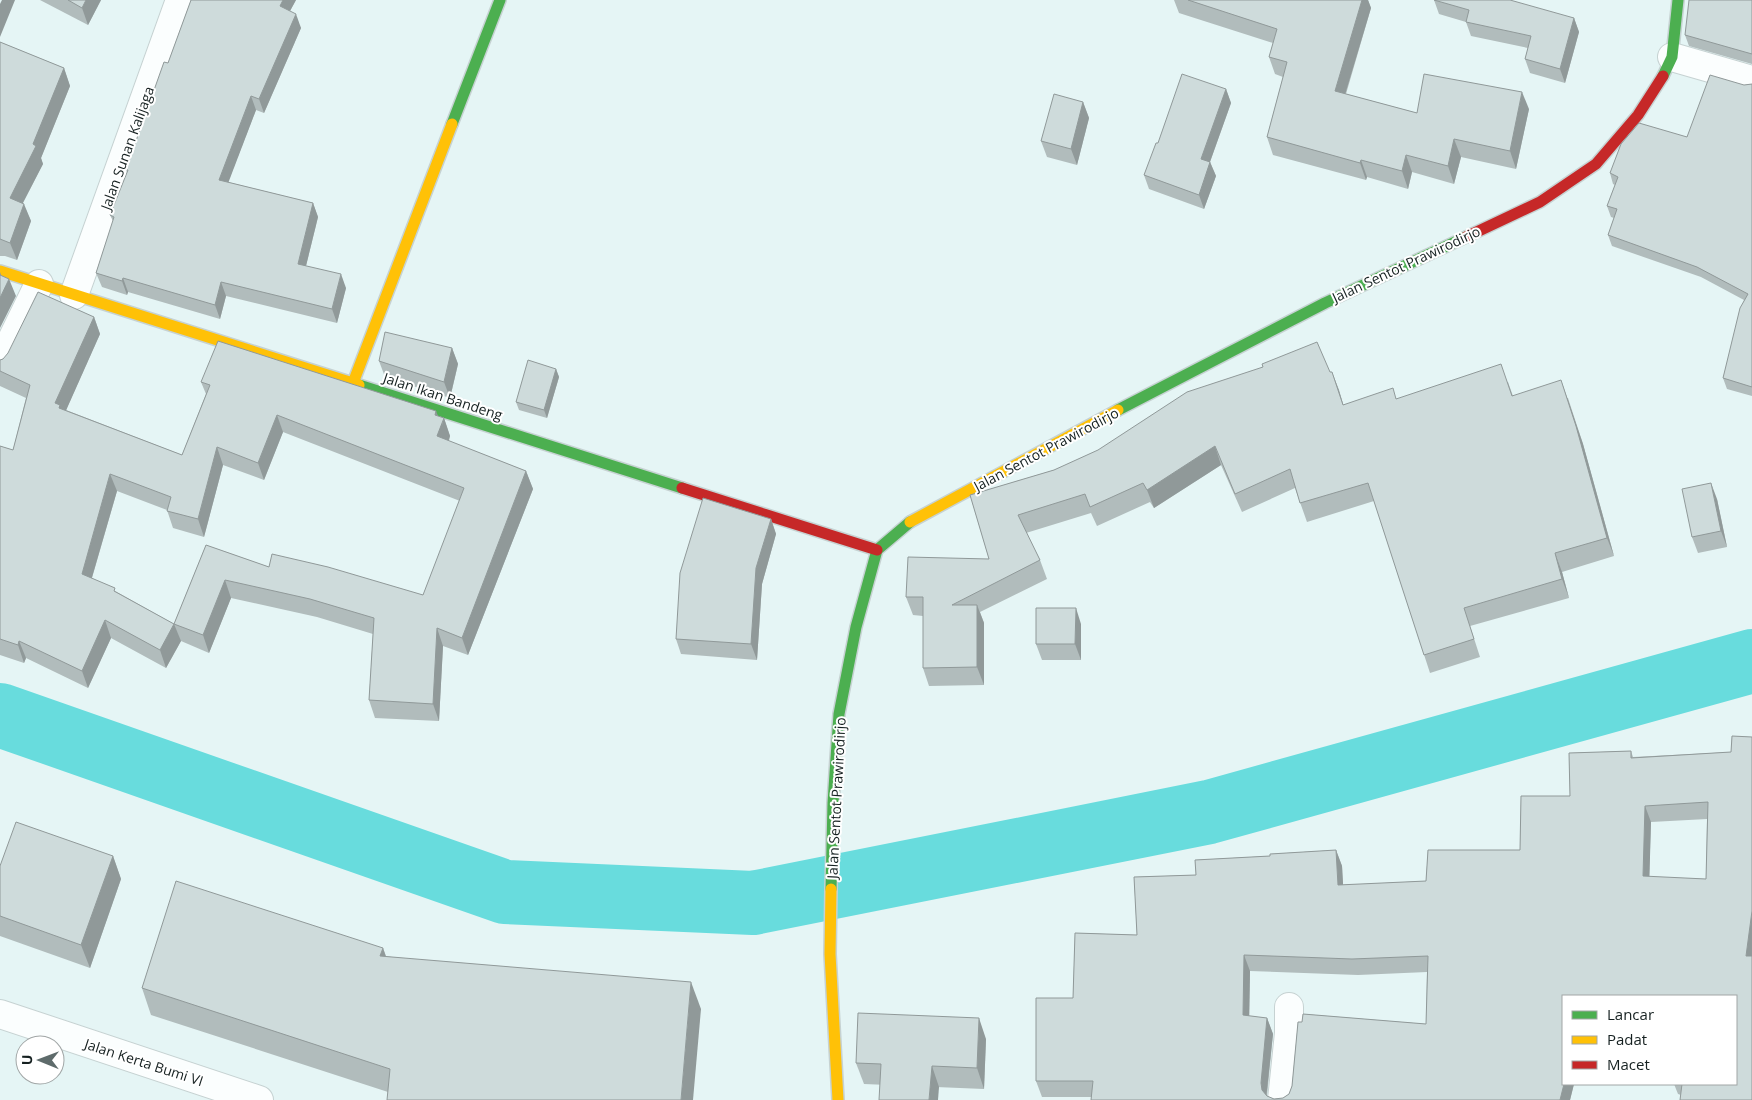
<svg xmlns="http://www.w3.org/2000/svg" width="1752" height="1100" font-family="'Open Sans',sans-serif">
<style>
.lines{fill:none;stroke-linecap:round;stroke-linejoin:round}
.river{stroke:#68dcdd;stroke-width:64}
.street-casing{stroke:#c6d2d2;stroke-width:30}
.fast-casing{stroke:#c6d2d2;stroke-width:14}
.slow-casing{stroke:#c6d2d2;stroke-width:14}
.jam-casing{stroke:#c6d2d2;stroke-width:14}
.street{stroke:#fbfefe;stroke-width:28}
.fast{stroke:#4caf50;stroke-width:11}
.slow{stroke:#ffc107;stroke-width:11}
.jam{stroke:#c62828;stroke-width:11}
.wall{fill:#b1bcbc;fill-rule:evenodd}
.shaded-wall{fill:#909999}
.building{fill:#cedbdb;stroke:#909999;fill-rule:evenodd}
.labels{text-anchor:middle;dominant-baseline:central;stroke-width:4;stroke-linejoin:round;paint-order:stroke}
.street-label{font-size:14px;fill:#152020;stroke:#fff}
</style>
<rect width="100%" height="100%" fill="#e5f5f5"/>
<g class="lines">
<polyline class="river" points="0,715 505,892 753,903 1209,812 1752,661"/>
<defs>
<g id="street">
<polyline points="1672,57 1752,80"/>
<polyline points="74,295 180,0"/>
<polyline points="0,364 39,284"/>
<polyline points="0,1014 259,1100"/>
<polyline points="1282,1100 1289,1033 1289,1007"/>
</g>
<g id="fast">
<polyline points="1663,76 1672,57 1678,0"/>
<polyline points="452,124 500,0"/>
<polyline points="359,385 682,488"/>
<polyline points="1118,410 1325,303 1466,237"/>
<polyline points="831,889 833,803 839,714 856,627 877,550 910,522"/>
</g>
<g id="slow">
<polyline points="0,271 359,385"/>
<polyline points="353,383 452,124"/>
<polyline points="910,522 1118,410"/>
<polyline points="831,889 830,954 838,1100"/>
</g>
<g id="jam">
<polyline points="1466,237 1540,202 1596,164 1638,115 1663,76"/>
<polyline points="682,488 877,550"/>
</g>
</defs>
<use href="#street" class="street-casing"/>
<use href="#fast" class="fast-casing"/>
<use href="#slow" class="slow-casing"/>
<use href="#jam" class="jam-casing"/>
<use href="#street" class="street"/>
<use href="#fast" class="fast"/>
<use href="#slow" class="slow"/>
<use href="#jam" class="jam"/>
</g>
<g class="wall">
<polygon points="40,0 101,0 88,25"/>
<polygon points="191,0 296,0 290,11 301,28 264,113 256,110 228,182 313,203 318,217 306,266 346,288 337,323 226,296 220,319 128,292 127,295 102,287 96,273 113,221 110,215 127,173 126,169 168,63"/>
<polygon points="1174,0 1368,0 1371,8 1346,94 1417,113 1529,109 1516,169 1461,157 1454,184 1412,172 1408,189 1367,177 1366,180 1273,155 1267,137 1283,77 1275,74 1269,57 1273,43 1179,13"/>
<polygon points="1434,0 1574,18 1579,32 1565,83 1530,73 1525,59 1528,48 1471,36 1466,22 1439,14"/>
<polygon points="1752,0 1752,64 1689,46 1685,35"/>
<polygon points="0,42 64,68 70,86 41,158 43,164 23,203 31,221 17,260 5,256 0,256"/>
<polygon points="1752,84 1752,396 1727,389 1723,378 1744,300 1701,277 1612,246 1608,235 1614,218 1611,217 1607,206 1615,185 1613,184 1610,173 1687,137 1744,85"/>
<polygon points="1226,89 1231,103 1210,162 1216,176 1204,209 1149,189 1144,175 1158,143"/>
<polygon points="1083,102 1089,118 1077,165 1047,157 1041,141"/>
<path d="M94 317 100 334 66 410 182 455 206 394 201 382 438 416 444 418 450 436 449 441 526 471 533 489 468 655 443 646 439 721 375 718 369 700 373 634 317 617 231 598 209 653 181 641 166 668 111 638 88 688 26 658 24 663 0 655V446L13 450 26 398 0 386V360ZM283 432 460 501 423 595 269 567 206 545 174 624 92 578 117 491 167 510 173 528 204 537 223 465 264 480Z"/>
<polygon points="452,348 458,364 450,398 385,377 379,361"/>
<polygon points="556,369 559,377 547,418 519,410 516,402"/>
<polygon points="1332,372 1343,405 1396,399 1508,382 1513,396 1568,398 1583,444 1614,556 1562,572 1569,598 1470,626 1480,657 1430,673 1374,501 1307,522 1295,488 1242,512 1221,465 1154,508 1150,502 1097,526 1091,513 1026,533 1040,560 1047,579 980,612 984,623 984,685 929,686 923,668 923,616 913,615 906,597 989,559 970,495 1054,470"/>
<polygon points="1717,499 1727,547 1698,553 1692,537"/>
<polygon points="771,519 776,534 762,584 757,660 681,654 676,639"/>
<polygon points="1081,624 1081,660 1042,660 1036,644"/>
<path d="M1732 736 1752 737V1100H1680L1681 1095 1678 1094 1674 1084H1736V996H1563V1084H1574L1570 1100H1091V1097H1042L1036 1081V998H1073L1075 933 1137 935 1134 877 1196 875 1195 860 1270 856V854L1336 850 1342 866 1343 885 1426 881 1428 850H1520L1521 796H1570L1569 753 1631 751 1633 757 1731 752ZM1707 819 1706 879 1649 877 1651 822ZM1250 971 1358 975 1427 972 1426 1024 1303 1014 1302 1022H1298L1292 1086 1289 1094 1283 1098 1274 1099 1267 1096 1273 1034 1267 1018 1249 1016Z"/>
<polygon points="113,856 121,879 90,968 0,936 0,866"/>
<polygon points="383,948 386,956 701,1009 388,1092 151,1015 142,988"/>
<polygon points="986,1039 984,1089 864,1084 856,1063"/>
</g>
<g class="shaded-wall">
<polygon points="2,0 15,0 0,37 0,4"/>
<polygon points="86,0 101,0 88,25 82,8"/>
<polygon points="283,0 296,0 285,20 280,6"/>
<polygon points="1362,0 1368,0 1371,8 1341,108 1335,91"/>
<polygon points="296,14 301,28 264,113 259,99"/>
<polygon points="1574,18 1579,32 1565,83 1560,69"/>
<polygon points="64,68 70,86 41,158 43,164 16,216 10,198"/>
<polygon points="1226,89 1231,103 1206,173 1201,159"/>
<polygon points="1522,92 1529,109 1516,169 1510,151"/>
<polygon points="251,96 256,110 224,194 219,180"/>
<polygon points="1083,102 1089,118 1077,165 1071,149"/>
<polygon points="1454,139 1461,157 1454,184 1448,166"/>
<polygon points="1406,155 1412,172 1408,189 1402,171"/>
<polygon points="1361,160 1367,177 1366,180 1360,163"/>
<polygon points="1210,162 1216,176 1204,209 1199,195"/>
<polygon points="313,203 318,217 303,278 298,264"/>
<polygon points="24,204 31,221 17,260 10,243"/>
<polygon points="0,272 5,287 9,279 16,296 0,328"/>
<polygon points="341,274 346,288 337,323 332,309"/>
<polygon points="123,278 128,292 127,295 122,281"/>
<polygon points="221,282 226,296 220,319 215,305"/>
<polygon points="94,317 100,334 64,415 55,403"/>
<polygon points="452,348 458,364 450,398 444,382"/>
<polygon points="556,369 559,377 547,418 544,410"/>
<polygon points="1332,372 1339,390 1349,424 1343,405"/>
<polygon points="1561,380 1583,444 1614,556 1607,538"/>
<polygon points="436,411 442,425 444,418 450,436 444,454 437,436 435,415"/>
<polygon points="277,415 283,432 264,480 258,463"/>
<polygon points="1215,446 1221,465 1154,508 1147,490"/>
<polygon points="217,447 223,465 204,537 198,519"/>
<polygon points="526,471 533,489 468,655 462,638"/>
<polygon points="110,474 117,491 88,591 82,574"/>
<polygon points="1711,483 1717,499 1727,547 1721,531"/>
<polygon points="771,519 776,534 762,584 757,660 751,644 756,568"/>
<polygon points="1555,553 1562,572 1569,598 1562,579"/>
<polygon points="225,580 231,598 209,653 203,635"/>
<polygon points="977,605 984,623 984,685 977,667"/>
<polygon points="1076,608 1081,624 1081,660 1075,644"/>
<polygon points="105,620 111,638 88,688 82,671"/>
<polygon points="174,624 181,641 166,668 160,650"/>
<polygon points="437,628 443,646 439,721 433,704"/>
<polygon points="19,641 26,658 24,663 18,645"/>
<polygon points="1645,806 1651,822 1649,892 1643,876"/>
<polygon points="1336,850 1342,866 1344,901 1338,885"/>
<polygon points="113,856 121,879 90,968 81,945"/>
<polygon points="1752,911 1752,972 1746,956"/>
<polygon points="383,948 392,975 380,956"/>
<polygon points="1244,955 1250,971 1249,1031 1243,1015"/>
<polygon points="691,982 701,1009 693,1100 681,1100"/>
<polygon points="979,1018 986,1039 984,1089 977,1068"/>
<polygon points="1267,1018 1273,1034 1266,1099 1262,1090 1261,1083"/>
<polygon points="932,1066 939,1087 938,1100 929,1100"/>
<polygon points="1564,1084 1574,1084 1570,1100 1560,1100"/>
</g>
<g class="building">
<polygon points="68,0 86,0 82,8"/>
<polygon points="191,0 283,0 280,6 296,14 259,99 251,96 219,180 313,203 298,264 341,274 332,309 221,282 215,305 123,278 122,281 96,273 114,217 110,215 128,170 126,169 164,62 168,63"/>
<polygon points="1188,0 1362,0 1335,91 1417,113 1424,74 1522,92 1510,151 1454,139 1448,166 1406,155 1402,171 1361,160 1360,163 1267,137 1287,62 1269,57 1277,29"/>
<polygon points="1434,0 1510,0 1574,18 1560,69 1525,59 1531,36 1466,22 1469,10"/>
<polygon points="1689,0 1752,0 1752,54 1685,35"/>
<polygon points="0,42 64,68 33,144 36,146 10,198 24,204 10,243 0,239"/>
<polygon points="1182,74 1226,89 1201,159 1210,162 1199,195 1144,175 1156,143 1158,143"/>
<polygon points="1710,75 1744,85 1752,84 1752,387 1723,378 1740,308 1748,294 1697,267 1608,235 1617,209 1607,206 1618,177 1610,173 1621,144 1639,123 1687,137"/>
<polygon points="1054,94 1083,102 1071,149 1041,141"/>
<polygon points="0,275 9,279 0,298"/>
<path d="M38 292 94 317 55 403 60 405 59 408 182 455 210 385 201 382 218 341 436 411 435 415 444 418 437 436 526 471 462 638 437 628 433 704 369 700 374 618 310 599 225 580 203 635 174 624 160 650 105 620 82 671 19 641 18 645 0 639V446L13 450 30 385 0 371V360L3 359 8 353ZM277 415 464 488 423 595 328 567 272 554 269 567 206 545 174 624 114 591 115 588 82 574 110 474 171 497 167 511 198 519 217 447 258 463Z"/>
<polygon points="385,332 452,348 444,382 379,361"/>
<polygon points="1317,342 1330,372 1332,372 1343,405 1393,388 1396,399 1501,364 1512,396 1561,380 1576,426 1607,538 1555,553 1562,579 1464,608 1474,639 1424,655 1368,483 1300,503 1290,469 1235,494 1215,446 1147,490 1143,483 1090,507 1085,494 1018,515 1040,560 952,605 977,605 977,667 923,668 923,597 906,597 908,557 989,559 970,495 1054,470 1098,450 1187,392 1263,367 1262,364"/>
<polygon points="528,360 556,369 544,410 516,402"/>
<polygon points="1711,483 1721,531 1692,537 1682,489"/>
<polygon points="703,498 771,519 756,568 751,644 676,639 680,573"/>
<polygon points="1036,608 1076,608 1075,644 1036,644"/>
<path d="M1732 736 1752 737V911L1746 956H1752V1100H1680L1682 1084H1736V996H1563V1084H1564L1560 1100H1091L1093 1081H1036V998H1073L1075 933 1137 935 1134 877 1196 875 1195 860 1270 856V854L1336 850 1338 885 1426 881 1428 850H1520L1521 796H1570L1569 753 1631 751V758L1731 752ZM1708 802 1706 879 1643 876 1645 806ZM1244 955 1352 959 1428 956 1426 1024 1303 1014 1302 1022H1298L1292 1086 1289 1094 1283 1098 1274 1099 1267 1096 1262 1090 1261 1083 1267 1018 1243 1015Z"/>
<polygon points="16,822 113,856 81,945 0,916 0,866"/>
<polygon points="176,881 383,948 380,956 691,982 681,1100 387,1100 390,1069 142,988"/>
<polygon points="858,1013 979,1018 977,1068 932,1066 929,1100 879,1100 881,1064 856,1063"/>
</g>
<g class="labels">
<g class="street-label">
<text transform="translate(127 148) rotate(-70)">Jalan Sunan Kalijaga</text>
<text transform="translate(1406 264) rotate(-25)">Jalan Sentot Prawirodirjo</text>
<text transform="translate(443 396) rotate(18)">Jalan Ikan Bandeng</text>
<text transform="translate(1046 449) rotate(-28)">Jalan Sentot Prawirodirjo</text>
<text transform="translate(836 798) rotate(-87)">Jalan Sentot Prawirodirjo</text>
<text transform="translate(144 1062) rotate(18)">Jalan Kerta Bumi VI</text>
</g>
</g>
<rect x="1562" y="995" width="175" height="90" fill="#ffffff" stroke="#a1a6a6"/>
<rect x="1572" y="1011" width="25" height="8" fill="#4caf50" stroke="#a1a6a6"/>
<text x="1607" y="1020" font-size="15" fill="#152020">Lancar</text>
<rect x="1572" y="1036" width="25" height="8" fill="#ffc107" stroke="#a1a6a6"/>
<text x="1607" y="1045" font-size="15" fill="#152020">Padat</text>
<rect x="1572" y="1061" width="25" height="8" fill="#c62828" stroke="#a1a6a6"/>
<text x="1607" y="1070" font-size="15" fill="#152020">Macet</text>
<g transform="translate(40 1060) rotate(271)"><circle r="24" fill="#ffffff" stroke="#a1a6a6"/>
<path d="M0-4L9 19L0 12L-9 19Z" fill="#5e6b6b"/>
<text y="-8" font-size="14" font-weight="bold" text-anchor="middle" fill="#152020">U</text>
</g>
</svg>
